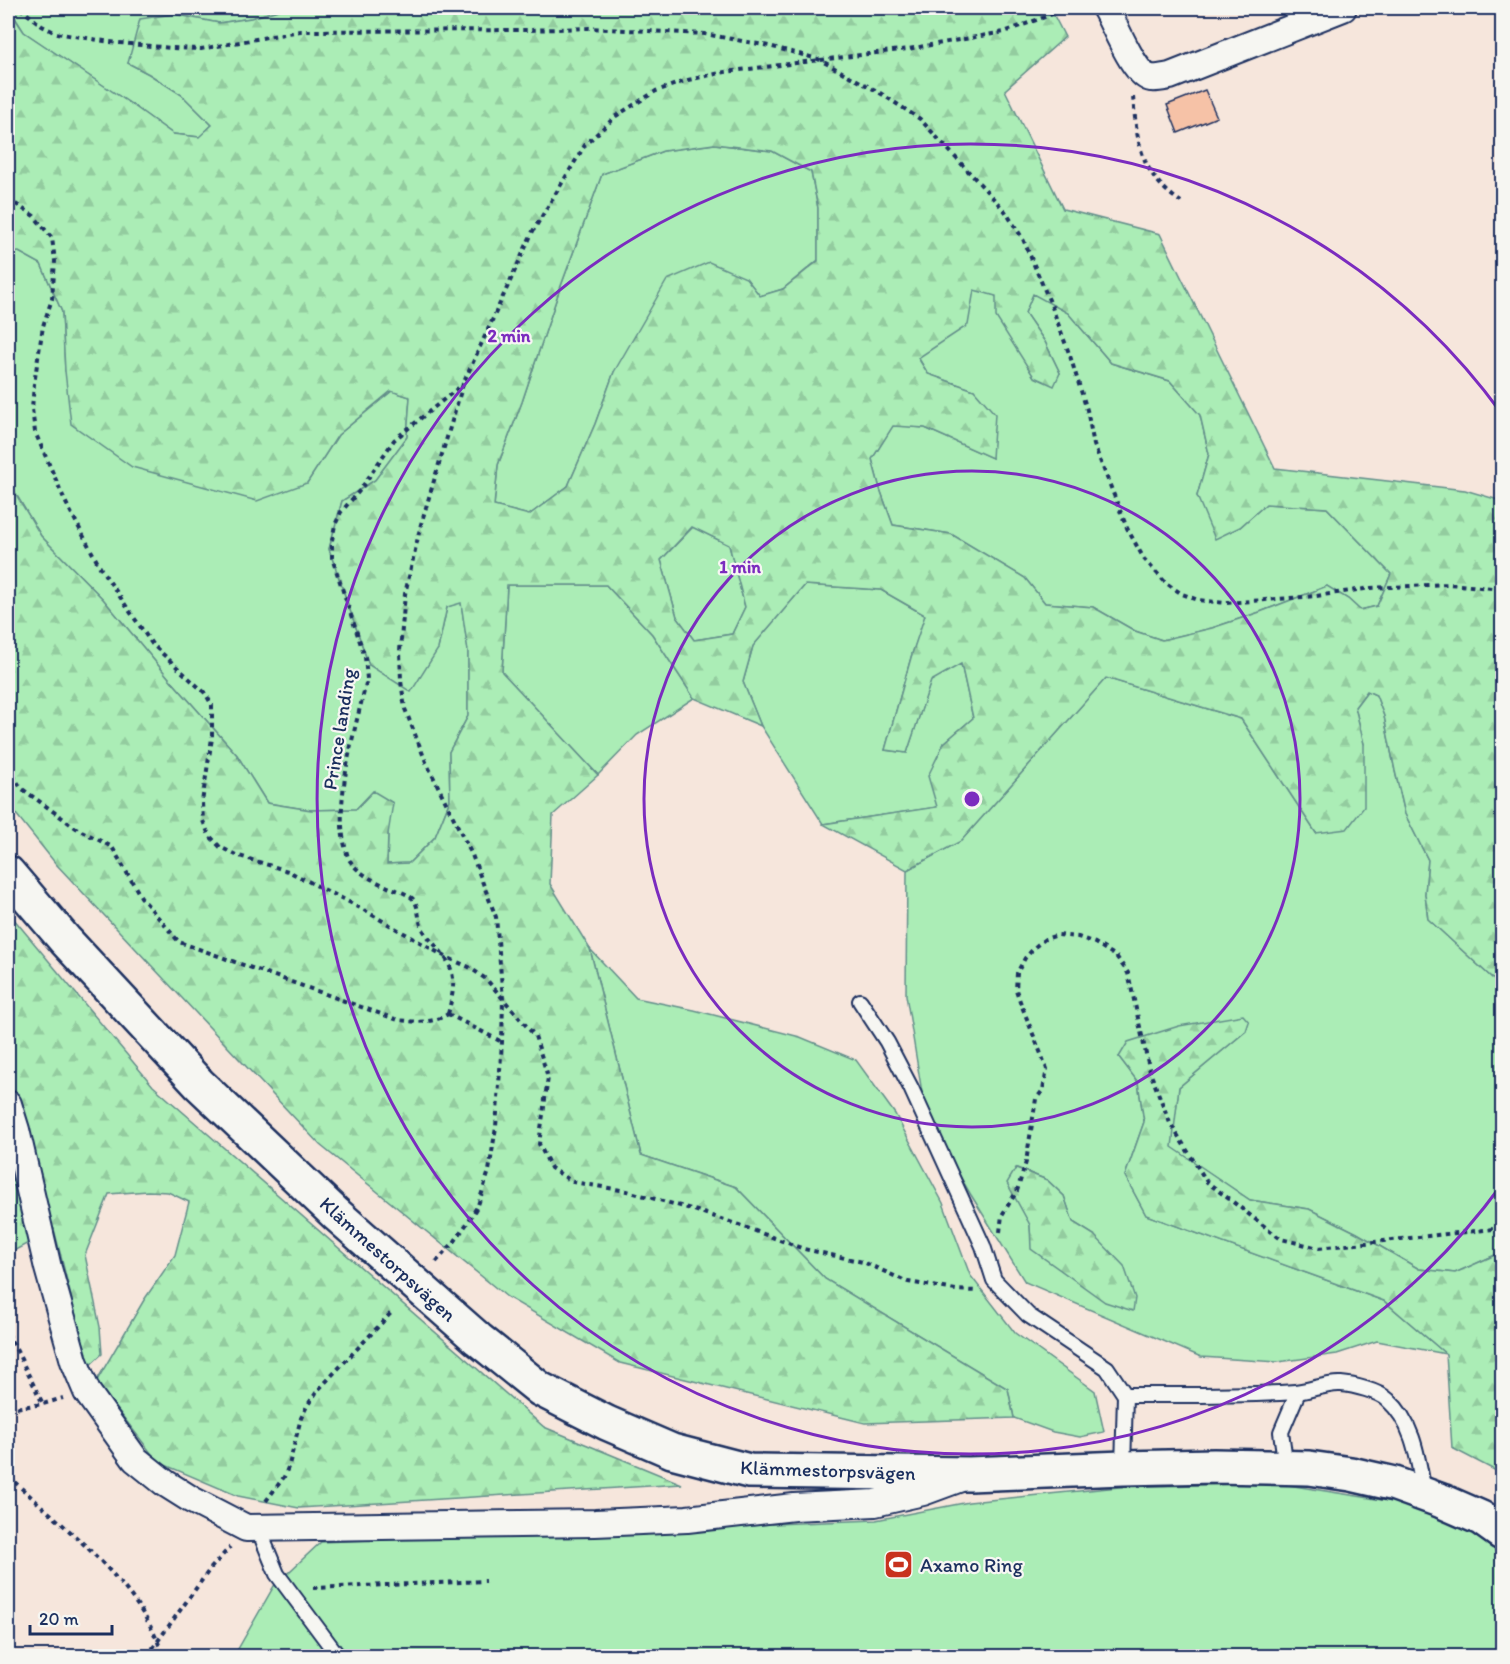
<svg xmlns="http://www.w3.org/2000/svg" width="1510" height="1664" font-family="Itim,sans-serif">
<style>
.green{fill:#abedb6;stroke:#638e8a;stroke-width:1.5;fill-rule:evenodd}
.forest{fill:url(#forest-firs);stroke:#638e8a;stroke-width:1.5;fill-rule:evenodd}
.building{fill:#f6c2a7;stroke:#1b2f5e;stroke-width:1.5}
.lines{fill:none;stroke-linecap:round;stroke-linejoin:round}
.service-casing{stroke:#1b2f5e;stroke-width:18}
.minor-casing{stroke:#1b2f5e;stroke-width:30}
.tertiary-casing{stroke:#1b2f5e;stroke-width:38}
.path{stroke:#1b2f5e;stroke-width:4;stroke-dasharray:4.5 4.5;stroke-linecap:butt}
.service{stroke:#f6f6f2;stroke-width:14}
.minor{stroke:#f6f6f2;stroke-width:26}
.tertiary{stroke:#f6f6f2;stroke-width:33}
.ring{fill:none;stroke:#7b2cbf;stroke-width:3}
.labels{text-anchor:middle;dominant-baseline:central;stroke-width:4.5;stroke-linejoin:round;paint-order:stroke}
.street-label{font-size:20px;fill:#1b2f5e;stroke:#f6f6f2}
.poi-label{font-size:20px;fill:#1b2f5e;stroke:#f6f6f2;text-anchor:start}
.centre{fill:#7b2cbf;stroke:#f6f6f2;stroke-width:3}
.ring-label{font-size:18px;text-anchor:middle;font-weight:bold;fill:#7b2cbf;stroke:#f6f6f2;stroke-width:4.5;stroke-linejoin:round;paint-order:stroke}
</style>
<defs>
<pattern id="forest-firs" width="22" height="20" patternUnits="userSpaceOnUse" patternTransform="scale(1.5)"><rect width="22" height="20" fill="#abedb6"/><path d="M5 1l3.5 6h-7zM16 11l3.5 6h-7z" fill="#93cc9f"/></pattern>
</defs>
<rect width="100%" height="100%" fill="#f6e6dc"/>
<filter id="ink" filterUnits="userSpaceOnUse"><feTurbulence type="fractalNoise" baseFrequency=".0167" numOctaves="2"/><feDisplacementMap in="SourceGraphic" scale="12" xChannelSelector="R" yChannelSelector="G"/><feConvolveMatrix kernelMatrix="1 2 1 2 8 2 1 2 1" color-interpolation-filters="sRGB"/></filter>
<g filter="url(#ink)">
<g class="green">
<polygon points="9,8 282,8 282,9 251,18 219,23 173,14 128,63 149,74 182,95 212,125 200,137 173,134 134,106 24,32"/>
<polygon points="715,144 772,151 811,172 818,208 818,260 783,289 760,296 746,278 614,372 595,424 568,486 529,515 494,506 498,465 522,402 558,294 602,174 663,151"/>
<polygon points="19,252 41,264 62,312 65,371 307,483 338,435 392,391 410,397 407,437 375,480 342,501 329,549 369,665 438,649 447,607 461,602 468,651 468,716 449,752 450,800 435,837 409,863 387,864 388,834 374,791 356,809 311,810 267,803 237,755 168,677 103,599 41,536 8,481 8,253"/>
<polygon points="974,289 996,296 1016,347 1034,377 1060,373 1045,342 1025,313 1033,293 1068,313 1111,363 1170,381 1200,415 1209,454 1197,496 1240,527 1266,504 1327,508 1391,574 1377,606 1360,610 1348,599 1327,586 1260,612 1212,628 1162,640 1135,631 1093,607 1045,603 1025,578 951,534 893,525 880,489 872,459 893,425 925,428 992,458 974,390 928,374 918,357 939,343"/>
<polygon points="693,527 729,545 745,607 732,634 694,640 677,617 661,560"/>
<polygon points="507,585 606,585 652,634 694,698 637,735 598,775 502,672"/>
<polygon points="805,585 881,590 926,616 912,654 885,750 907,753 931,680 961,663 973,718 944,743 938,807 823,824 761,726 743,682 753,646"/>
<path d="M1106 678 1241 719 1316 833 1364 744 1355 707 1367 691 1376 695 1384 716 1395 771 1405 814 1428 860 1425 894 1428 919 1502 987V1252L1455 1273 1419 1269 1357 1233 1309 1209 1250 1200 1171 1147 1179 1087 1246 1031 1119 1057 1138 1082 1144 1122 1125 1176 1146 1215 1384 1301 1446 1354 1377 1341 1337 1354 1278 1362 1201 1357 1025 1282 971 1195 926 1117 906 995 907 870 961 841ZM1017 1168 1047 1180 1064 1196 1073 1222 1094 1235 1032 1249 1030 1225Z"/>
<polygon points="590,949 636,998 694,1010 800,1037 856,1060 895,1114 943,1203 970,1275 1015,1333 1095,1391 1104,1432 1080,1437 1053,1432 1014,1418 1008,1389 825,1279 736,1187 641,1155"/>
<polygon points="1275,1483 1420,1506 1502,1544 1502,1656 234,1656 274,1586 321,1542 876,1520 969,1502 1119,1487"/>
</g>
<g class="forest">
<path d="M8 8 24 32 134 106 173 134 199 137 212 125 182 95 149 74 128 63 140 19 173 14 219 23 251 18 282 9V8H1050L1065 37 1005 90 1063 209 1160 234 1275 468 1465 490 1502 501V987L1428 919 1425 894 1428 860 1405 814 1395 771 1384 716 1376 695 1367 691 1355 707 1364 744V807L1347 829 1316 833 1241 719 1106 678 961 841 907 870 823 824 937 807 928 776 944 743 973 718 961 664 931 681 907 753 885 750 912 654 925 615 881 590 805 585 753 646 743 682 761 726 694 698 652 634 606 585H507L502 672 598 775 553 815 550 884 590 949 641 1155 736 1187 825 1279 1008 1389 1014 1418 865 1423 620 1363 507 1297 320 1145 56 864 8 804V481L41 536 103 599 168 677 237 755 267 803 311 810 356 809 373 791 393 803 388 834 387 864 409 863 435 837 450 800 449 752 468 716V651L461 603 447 607 438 649 411 692 369 665 329 549 342 501 375 480 407 437 410 397 391 391 338 435 307 483 257 501 132 467 71 424 65 371 62 312 41 264 19 252 8 253ZM714 144 772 151 811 172 818 208V261L783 289 760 296 746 278 709 262 667 280 614 372 595 424 568 486 529 515 494 506 498 465 522 402 558 294 602 174 663 151ZM974 290 996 296V317L1034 377 1054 386 1060 373 1045 342 1025 313 1033 294 1068 313 1111 363 1170 381 1200 415 1209 454 1197 496 1215 539 1240 527 1266 504 1327 508 1391 574 1377 606 1360 610 1348 599 1327 586 1260 612 1212 628 1162 640 1135 631 1093 607 1045 603 1025 578 951 534 893 525 880 489 872 459 893 426 925 428 992 458 995 414 974 390 928 374 918 358 968 325ZM692 527 729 545 745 607 732 634 694 640 677 617 661 560Z"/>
<polygon points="8,912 153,1086 544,1427 682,1484 299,1508 238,1496 158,1462 96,1382 144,1300 175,1255 189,1202 168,1192 148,1191 109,1194 85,1255 100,1327 102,1354 88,1367 87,1353 80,1332 54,1229 8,1254"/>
<polygon points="1243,1015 1249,1022 1246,1031 1179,1087 1172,1147 1250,1200 1309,1209 1357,1233 1419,1269 1455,1273 1502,1252 1502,1474 1452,1448 1446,1354 1384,1301 1146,1215 1125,1176 1144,1122 1138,1082 1119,1057 1128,1042 1179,1026"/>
<polygon points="1016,1168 1047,1180 1064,1196 1073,1222 1094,1235 1124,1266 1135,1298 1133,1311 1105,1302 1031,1249 1030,1225 1007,1183"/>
</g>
<polygon class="building" points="1205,90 1217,117 1178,133 1167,105"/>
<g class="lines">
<defs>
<g id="service">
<polyline points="860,1001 887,1042 911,1088 983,1246 994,1280 1028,1315 1107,1368 1125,1395 1123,1468"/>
<path d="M1125 1395C1182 1395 1239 1396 1295 1392 1310 1391 1326 1383 1341 1384 1353 1385 1379 1391 1388 1400 1414 1423 1418 1460 1424 1492"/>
<polyline points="1286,1467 1281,1432 1298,1392"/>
<polyline points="258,1528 277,1574 338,1656"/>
</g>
<g id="minor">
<path d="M1105 8C1114 22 1134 76 1151 78 1156 79 1164 77 1170 76L1343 8"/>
<polyline points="8,1104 16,1130 48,1268 74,1361 87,1392 135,1459 165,1483 192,1500 246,1528 595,1523 687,1519 794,1507 875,1503 923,1492 961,1478"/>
</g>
<polyline id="tertiary" points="8,873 65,940 199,1084 336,1214 478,1339 540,1389 607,1423 672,1451 749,1471 969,1474 1123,1468 1214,1466 1309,1468 1351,1474 1395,1484 1442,1501 1481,1518 1502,1533"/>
</defs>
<use href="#service" class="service-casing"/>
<use href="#minor" class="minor-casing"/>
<use href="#tertiary" class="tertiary-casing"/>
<g class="path">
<polyline points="20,8 42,26 56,33 110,42 171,48 201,49 300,31 528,30 589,28 705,34 769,46 818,59 877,91 920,119 1005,211 1023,239 1052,307 1070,356 1087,410 1094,445 1127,528 1144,559 1166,583 1182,594 1198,600 1226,603 1316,596 1371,588 1449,584 1502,589"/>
<path d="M1133 97C1137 142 1140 174 1181 202"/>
<polyline points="8,199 34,216 52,238 55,261 52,299 43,326 34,384 32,409 35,432 66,503 101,569 152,644 205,693 212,705 212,738 202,802 203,821 209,835 220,847 236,855 288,871 353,904 446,957 469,967 486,979 535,1036 548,1077 539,1144 551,1168 573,1182 627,1191 691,1209 739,1225 804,1249 863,1262 908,1282 956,1290 977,1291"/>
<path d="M8 767 21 788 76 828 112 847 141 897 179 942 398 1020C417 1022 432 1024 448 1014"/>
<path d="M448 1014C455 985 458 971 437 947 431 941 424 933 421 925 418 917 419 906 413 899 407 893 396 890 388 887 376 882 359 874 351 862 348 859 347 854 346 850 332 804 356 726 367 679L365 657 332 558V540L335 525 341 512 360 490 394 440 463 384"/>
<polyline points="448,1014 502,1042"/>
<polyline points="1000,1232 1002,1215 1017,1191 1026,1162 1036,1099 1043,1090 1047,1069 1021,1004 1016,990 1017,973 1025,958 1036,946 1045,939 1058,935 1078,937 1095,943 1116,956 1128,973 1150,1072 1170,1123 1207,1182 1281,1239 1319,1248 1502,1228"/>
<polyline points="436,1262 455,1241 468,1222 478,1205 489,1171 496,1127 502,1042 503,999 496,917 472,855 426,762 405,709 401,681 400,651 405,594 421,524 463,384 533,231 585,145 616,116 656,91 688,80 725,72 908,49 1004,32 1069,8"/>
<polyline points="8,1333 43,1404"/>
<polyline points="8,1409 43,1404 63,1398"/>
<path d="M8 1476C63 1527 140 1583 163 1656"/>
<polyline points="266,1501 284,1477 289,1465 301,1418 307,1406 318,1390 392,1312"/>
<polyline points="313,1588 486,1581"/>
<polyline points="147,1656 210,1569 230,1547"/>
</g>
<use href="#service" class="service"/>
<use href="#minor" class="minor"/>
<use href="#tertiary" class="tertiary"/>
</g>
</g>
<g class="ring">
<circle cx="972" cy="799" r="328"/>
<path d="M1502 1184A655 655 0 1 1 1502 414"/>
</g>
<defs>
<symbol id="stadium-square" viewBox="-11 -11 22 22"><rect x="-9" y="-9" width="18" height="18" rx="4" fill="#c8321e" stroke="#f6f6f2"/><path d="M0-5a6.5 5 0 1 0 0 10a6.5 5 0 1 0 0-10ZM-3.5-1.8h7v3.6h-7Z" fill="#fff"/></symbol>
</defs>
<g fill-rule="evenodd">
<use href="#stadium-square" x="882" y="1548" width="33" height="33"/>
</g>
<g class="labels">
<g class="street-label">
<text transform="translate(339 729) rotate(-81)">Prince landing</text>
<text transform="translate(388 1259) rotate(42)">Klämmestorpsvägen</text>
<text transform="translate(828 1470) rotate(2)">Klämmestorpsvägen</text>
</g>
<g class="poi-label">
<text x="920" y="1565">Axamo Ring</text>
</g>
</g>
<circle cx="972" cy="799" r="9" class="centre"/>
<g class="ring-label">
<text x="509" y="342">2 min</text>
<text x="740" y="573">1 min</text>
</g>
<rect width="1510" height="1664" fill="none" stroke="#f6f6f2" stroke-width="30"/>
<rect x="15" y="15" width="1480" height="1634" fill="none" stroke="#1b2f5e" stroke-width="2" filter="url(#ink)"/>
<path d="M30 1625v9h82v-9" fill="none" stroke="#1b2f5e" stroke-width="3"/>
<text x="39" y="1625" font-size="18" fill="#1b2f5e" stroke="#f6f6f2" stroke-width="4.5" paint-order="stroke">20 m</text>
</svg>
